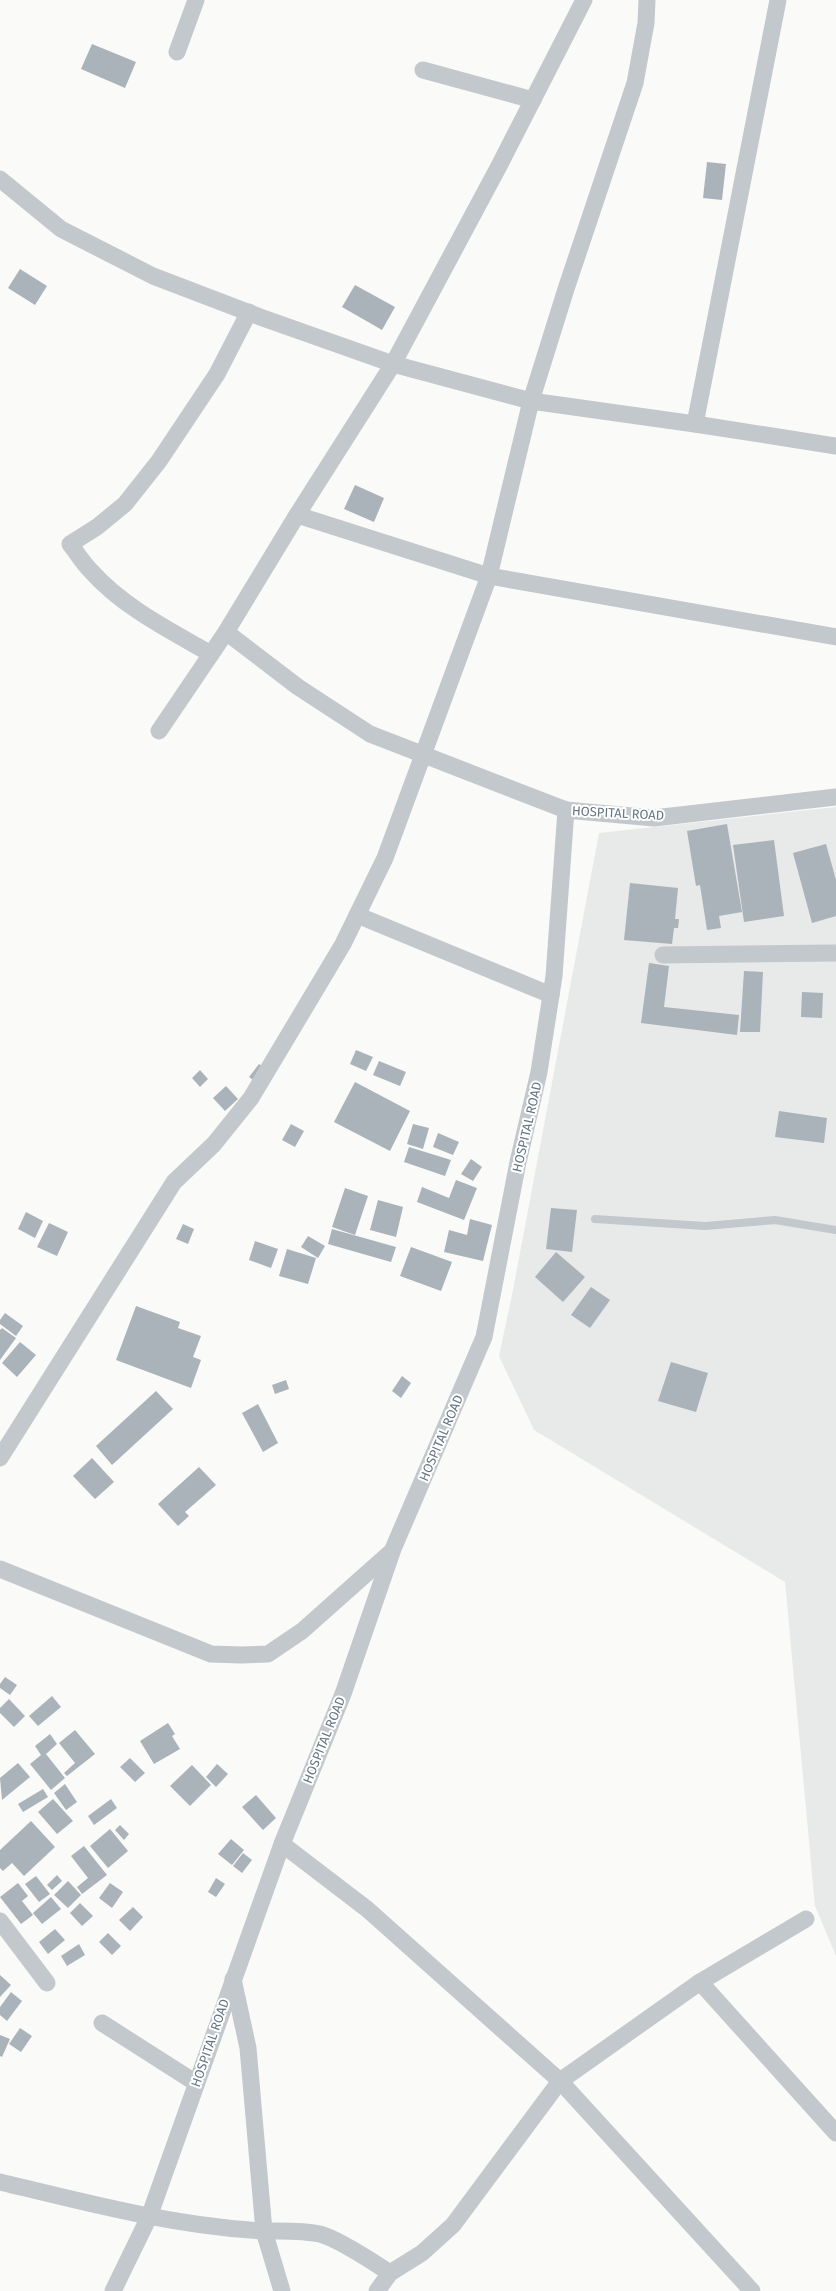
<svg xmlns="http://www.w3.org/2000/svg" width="836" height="2291" font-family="'Fira Sans',sans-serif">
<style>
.built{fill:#e8e9e9}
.building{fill:#aab3b9}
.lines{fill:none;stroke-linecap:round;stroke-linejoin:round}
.lane{stroke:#c3c8cc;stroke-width:8}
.street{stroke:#c3c8cc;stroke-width:17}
.labels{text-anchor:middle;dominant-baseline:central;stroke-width:4;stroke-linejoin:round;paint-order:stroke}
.street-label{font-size:13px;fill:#657683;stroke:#fff}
</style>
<rect width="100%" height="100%" fill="#fafaf8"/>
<polygon class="built" points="836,807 836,1956 815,1906 785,1582 534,1430 499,1356 513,1290 599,833"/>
<g class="building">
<polygon points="92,44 136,62 125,88 81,69"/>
<polygon points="707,162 726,164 722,200 703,198"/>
<polygon points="20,269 47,286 35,305 8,288"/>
<polygon points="355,285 395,307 382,330 342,307"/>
<polygon points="355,485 384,498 374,522 344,509"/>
<polygon points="727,824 742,912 719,916 721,928 707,930 700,885 696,886 687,831"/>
<polygon points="774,840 784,916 744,922 733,845"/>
<polygon points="826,844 836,880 836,916 812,923 793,853"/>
<polygon points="630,883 678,888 675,919 679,919 678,928 674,928 672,944 624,940"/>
<polygon points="649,963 669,966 664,1007 739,1015 737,1035 641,1023"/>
<polygon points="744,971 763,972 760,1032 740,1032"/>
<polygon points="802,992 823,993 822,1018 801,1017"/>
<polygon points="356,1050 373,1057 366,1071 350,1064"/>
<polygon points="379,1061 406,1072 400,1086 373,1075"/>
<polygon points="259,1064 267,1070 257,1083 249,1077"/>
<polygon points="200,1070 208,1079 200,1087 192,1078"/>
<polygon points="355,1082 410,1111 390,1151 334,1122"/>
<polygon points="226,1086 238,1099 225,1111 213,1098"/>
<polygon points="779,1111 827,1118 824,1143 775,1137"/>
<polygon points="291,1124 304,1131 295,1147 282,1140"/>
<polygon points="413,1124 429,1128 423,1149 407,1144"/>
<polygon points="438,1133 459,1142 453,1155 433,1147"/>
<polygon points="409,1147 451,1160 445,1176 404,1162"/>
<polygon points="471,1159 482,1167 473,1181 461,1174"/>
<polygon points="456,1180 477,1188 464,1220 417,1202 422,1187 449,1198"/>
<polygon points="345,1188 368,1196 355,1235 332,1227"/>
<polygon points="378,1200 403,1207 396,1237 370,1230"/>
<polygon points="551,1208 577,1210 572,1252 546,1249"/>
<polygon points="26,1212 43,1221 35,1238 18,1229"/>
<polygon points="470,1219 492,1225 483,1261 444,1252 449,1230 467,1235"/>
<polygon points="49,1223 68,1232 57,1256 37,1247"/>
<polygon points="183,1224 194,1229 188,1244 176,1239"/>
<polygon points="332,1229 396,1247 391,1262 328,1244"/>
<polygon points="308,1236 325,1246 318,1258 301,1247"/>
<polygon points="255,1241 278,1249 271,1268 249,1260"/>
<polygon points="411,1247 452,1262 441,1291 400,1276"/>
<polygon points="287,1249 316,1258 308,1284 279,1276"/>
<polygon points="556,1252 585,1277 563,1302 535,1277"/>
<polygon points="591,1287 610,1300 590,1328 571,1315"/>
<polygon points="136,1306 180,1322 178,1328 201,1336 193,1357 201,1360 191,1388 116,1360"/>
<polygon points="5,1313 23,1326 16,1336 0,1324 0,1320"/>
<polygon points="2,1328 16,1338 0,1360 0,1330"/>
<polygon points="20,1342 36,1355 17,1377 2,1363"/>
<polygon points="671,1362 708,1373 696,1412 658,1401"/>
<polygon points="402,1376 411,1383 401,1398 392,1391"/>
<polygon points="286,1380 289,1389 275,1394 272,1385"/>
<polygon points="156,1391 173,1409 112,1465 96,1446"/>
<polygon points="258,1404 278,1443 263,1452 242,1413"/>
<polygon points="92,1458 114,1482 95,1499 73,1476"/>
<polygon points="199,1467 216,1485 185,1512 189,1516 178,1526 158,1504"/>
<polygon points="5,1677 17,1685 10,1695 0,1688 0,1684"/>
<polygon points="52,1696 61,1707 38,1726 29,1716"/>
<polygon points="9,1699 25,1716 14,1727 0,1713 0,1708"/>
<polygon points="168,1723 175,1734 172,1736 180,1749 154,1764 140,1741"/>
<polygon points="75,1730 95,1754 67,1776 64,1773 75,1763 59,1743"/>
<polygon points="50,1734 57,1744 46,1754 65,1778 51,1790 30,1764 41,1755 35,1746"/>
<polygon points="130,1758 145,1773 135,1782 120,1767"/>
<polygon points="18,1763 30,1777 2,1800 0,1778"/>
<polygon points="217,1764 228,1774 216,1787 206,1777"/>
<polygon points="192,1765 211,1785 190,1806 170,1786"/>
<polygon points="65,1784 77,1802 66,1810 54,1793"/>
<polygon points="43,1789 48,1797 23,1812 18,1804"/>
<polygon points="256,1795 276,1818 263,1830 242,1807"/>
<polygon points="53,1799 73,1821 57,1834 38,1812"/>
<polygon points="111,1799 117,1808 94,1825 88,1816"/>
<polygon points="31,1821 55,1847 24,1876 12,1863 3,1871 0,1868 0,1850"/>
<polygon points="120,1825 129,1834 124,1840 115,1830"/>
<polygon points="110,1829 128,1851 108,1868 90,1846"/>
<polygon points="231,1839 244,1850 232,1865 218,1854"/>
<polygon points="84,1846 107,1875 82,1894 77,1887 88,1878 71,1856"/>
<polygon points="243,1853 252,1860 242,1873 233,1866"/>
<polygon points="57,1875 62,1881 52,1890 47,1885"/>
<polygon points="36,1876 50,1894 39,1902 25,1884"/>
<polygon points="216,1878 225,1884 216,1897 208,1892"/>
<polygon points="68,1881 81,1895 68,1908 54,1895"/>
<polygon points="18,1883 28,1896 22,1901 33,1915 21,1924 0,1897"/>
<polygon points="110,1883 123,1892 112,1908 99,1898"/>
<polygon points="51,1897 61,1909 42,1924 33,1913"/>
<polygon points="80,1903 93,1916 82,1926 70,1913"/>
<polygon points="133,1907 143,1917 130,1931 119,1920"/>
<polygon points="55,1929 65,1940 48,1954 39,1942"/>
<polygon points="108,1933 121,1946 112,1955 99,1942"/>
<polygon points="79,1944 85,1955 67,1966 61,1956"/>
<polygon points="0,1975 11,1985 0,1997"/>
<polygon points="11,1992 22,2001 7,2021 0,2015 0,2007"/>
<polygon points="20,2028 32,2036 21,2052 9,2044"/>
<polygon points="0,2035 10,2039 2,2057 0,2056"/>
</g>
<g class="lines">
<polyline class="lane" points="595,1219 705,1226 775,1220 836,1230"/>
<g class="street">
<polyline points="177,52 196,0"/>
<polyline points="423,70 533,100"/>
<polyline points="0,179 61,229 153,276 260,317 393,364 531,401 695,424 836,446"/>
<polyline points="695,424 778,0"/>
<polyline points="297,515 489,576 836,637"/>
<polyline points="226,632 298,687 370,734 566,810"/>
<path d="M211 654C169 630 123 607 91 571 83 563 77 553 70 544L97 527 125 504 159 461 217 374 249 312"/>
<polyline points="159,731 226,632 297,515 393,364 499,166 584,0"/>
<polyline points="357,915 551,995"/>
<polyline points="663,955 836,953"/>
<polyline points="0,1458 174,1182 214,1144 251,1098 343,944 385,858 489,576 531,401 566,289 635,83 646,23 647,0"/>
<polyline points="0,1569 211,1654 241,1655 268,1654 302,1631 392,1551"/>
<polyline points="282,1844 367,1909 560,2081 752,2291"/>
<polyline points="0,1921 47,1983"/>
<path d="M233 1979 248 2048 264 2231C283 2231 301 2230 320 2234 339 2239 373 2262 390 2273"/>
<polyline points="700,1982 836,2133"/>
<polyline points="102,2023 196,2083"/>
<path d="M0 2182C87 2203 174 2226 264 2231L282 2291"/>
<polyline points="113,2291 149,2217 282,1844 343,1694 393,1549 484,1337 518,1162 539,1072 554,976 566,810 654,818 836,797"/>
<polyline points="377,2291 390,2273 422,2253 453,2225 560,2081 700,1982 806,1919"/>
</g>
</g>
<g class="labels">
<g class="street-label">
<text transform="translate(618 813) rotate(3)">HOSPITAL ROAD</text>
<text transform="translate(527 1127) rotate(-77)">HOSPITAL ROAD</text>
<text transform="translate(441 1438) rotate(-67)">HOSPITAL ROAD</text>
<text transform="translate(324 1740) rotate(-68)">HOSPITAL ROAD</text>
<text transform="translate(210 2043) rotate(-71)">HOSPITAL ROAD</text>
</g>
</g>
</svg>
